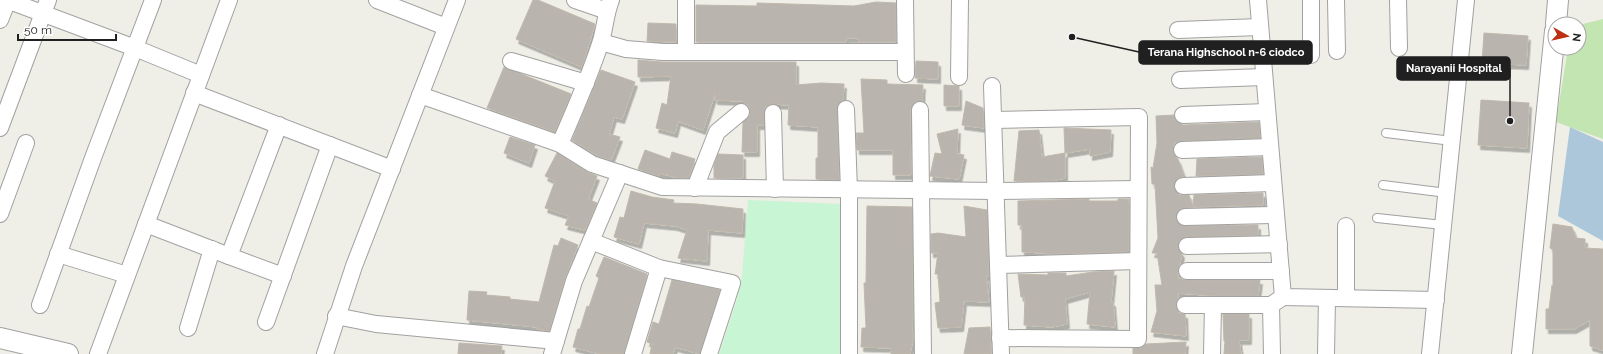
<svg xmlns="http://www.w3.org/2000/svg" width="1603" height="354" font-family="Raleway,sans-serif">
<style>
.grass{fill:#c2e5b2}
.park{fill:#c8f5d4}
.water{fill:#abc7d9}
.building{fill:#b9b4ad;stroke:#c0b8ab;filter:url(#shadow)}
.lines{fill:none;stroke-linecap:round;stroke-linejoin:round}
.service-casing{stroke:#a1a1a1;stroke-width:10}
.minor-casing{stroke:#a1a1a1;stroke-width:18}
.tertiary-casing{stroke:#a1a1a1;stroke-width:22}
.service{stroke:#fff;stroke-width:8}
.minor{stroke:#fff;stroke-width:16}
.tertiary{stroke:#fff;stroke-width:20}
.leader{fill:none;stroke:#202020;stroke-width:1.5}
.callout-dot{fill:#202020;stroke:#fff;stroke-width:1.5}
.callout{fill:#202020;stroke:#202020;stroke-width:1.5}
.callout-label{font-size:11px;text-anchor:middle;font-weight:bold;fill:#fff}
</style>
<defs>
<filter id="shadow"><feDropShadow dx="2.5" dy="4.5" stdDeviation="0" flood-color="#0004"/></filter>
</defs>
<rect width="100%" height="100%" fill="#efeee7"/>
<polygon class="grass" points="1603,19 1603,139 1556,122 1568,48 1579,48 1579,25"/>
<polygon class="park" points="748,200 842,204 841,354 719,354 737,299 742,276"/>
<polygon class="water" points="1570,127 1603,142 1603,241 1558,216"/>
<g class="building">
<polygon points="533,0 538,0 595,24 582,67 516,39"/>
<polygon points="876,2 896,3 896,42 859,42 858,38 846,38 846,42 696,42 696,5 757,6 757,3 854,6"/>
<polygon points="648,23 676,24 676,42 647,41"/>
<polygon points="1484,33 1528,36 1526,65 1482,63"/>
<polygon points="638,60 663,62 796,62 796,85 821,83 844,84 843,100 838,104 837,109 839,180 816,179 816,158 818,158 818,127 788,125 789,105 772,104 765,106 764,125 757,125 757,152 742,152 743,122 750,115 749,106 743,101 715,100 715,93 703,130 678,121 675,133 656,128 662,103 667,105 671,76 638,77"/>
<polygon points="916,61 938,62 938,79 915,78"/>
<polygon points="504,67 571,94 555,132 487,108"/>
<polygon points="601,70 635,82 622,119 614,117 609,134 620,137 611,160 596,155 572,140"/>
<polygon points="861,79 887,80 887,84 923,85 922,101 915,102 910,110 911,175 893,175 893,150 857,150 856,133 864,133"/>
<polygon points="944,85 959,86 959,106 944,106"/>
<polygon points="1481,100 1529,103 1527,148 1478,145"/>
<polygon points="966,101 983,108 984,128 962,125"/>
<polygon points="1174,115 1175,120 1183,125 1259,122 1260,138 1182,141 1174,143 1173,151 1174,155 1178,159 1184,176 1178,178 1174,187 1179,195 1189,195 1193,207 1180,209 1176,217 1177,222 1185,226 1258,225 1258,235 1185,237 1179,241 1178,247 1182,254 1178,271 1178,278 1187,280 1260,280 1258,296 1217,296 1178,293 1178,299 1176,305 1179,313 1185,314 1186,336 1151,332 1157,311 1155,285 1162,285 1157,253 1152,253 1158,238 1155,184 1152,184 1151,167 1153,168 1157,143 1156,116"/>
<polygon points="1064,128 1111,130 1110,152 1090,156 1090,149 1065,153"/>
<polygon points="958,129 957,154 964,155 959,179 930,176 935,153 942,154 937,134"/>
<polygon points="1039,130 1042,157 1065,153 1065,178 1052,181 1014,181 1019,131"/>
<polygon points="510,137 535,145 529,163 504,153"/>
<polygon points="645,150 670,159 672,152 695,159 689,178 677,178 660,173 659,176 638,169"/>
<polygon points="557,153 587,172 597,176 588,199 597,203 585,230 565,225 569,216 545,208 555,181 545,176"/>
<polygon points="718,154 743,155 743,178 714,178 714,165"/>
<polygon points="1262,157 1263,174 1196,176 1197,159"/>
<polygon points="631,191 652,197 674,200 673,203 697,204 743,209 742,233 708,230 707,261 678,258 687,230 675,226 644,223 639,244 614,237 620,217 624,218"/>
<polygon points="1263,193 1263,205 1193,207 1194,195"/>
<polygon points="1089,199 1089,201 1118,201 1118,199 1129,199 1129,252 1046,254 1046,253 1022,252 1022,225 1018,225 1018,201"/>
<polygon points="867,206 912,207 913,312 912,331 913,331 913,339 910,354 891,354 892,348 861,347 862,328 866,328 864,283 866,283"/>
<polygon points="964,206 987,210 989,276 986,276 989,302 964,301 961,327 938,328 935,303 940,302 938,274 935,274 938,253 931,253 931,234 938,233 966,237"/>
<polygon points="1553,224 1572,227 1576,238 1585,239 1585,248 1603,249 1603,350 1590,346 1590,320 1574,329 1546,329 1546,309 1549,309 1552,285 1553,286 1553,250 1550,248"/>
<polygon points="561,238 578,245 565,278 549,331 537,329 537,327 467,320 469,291 487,292 486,295 510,297 510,299 539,302 554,245 558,246"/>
<polygon points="604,257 647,274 624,354 600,354 573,347 578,329 580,329 587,306 589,307 599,278 596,276"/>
<polygon points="1114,271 1111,302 1113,302 1115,327 1087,324 1090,292 1065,299 1067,324 1052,327 1024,325 1025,297 1021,297 1018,274 1048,275 1048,273 1066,273 1066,276 1093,272"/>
<polygon points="672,280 720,290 700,354 675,347 673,354 650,354 652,344 647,342 653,322 659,324"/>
<polygon points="1223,314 1249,314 1249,340 1239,340 1241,354 1224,354 1225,341 1224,341"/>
<polygon points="990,327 991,354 964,354 969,328"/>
<polygon points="1186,342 1185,354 1133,354 1133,348 1142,347 1146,344"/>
<polygon points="459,343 502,346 501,354 458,354"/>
</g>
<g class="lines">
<defs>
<g id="service">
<polyline points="1386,133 1452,141"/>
<polyline points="1383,185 1447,193"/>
<polyline points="1377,218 1443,225"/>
</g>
<g id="minor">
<polyline points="7,0 135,48 201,75"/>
<polyline points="377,0 446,27"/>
<polyline points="575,0 607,11"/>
<polyline points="686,0 686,52"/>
<polyline points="905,0 906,74"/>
<polyline points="1258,0 1283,297 1436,300"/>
<polyline points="1311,0 1311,55"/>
<polyline points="1336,0 1337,51"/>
<polyline points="1398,0 1399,48"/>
<polyline points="0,20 8,0"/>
<polyline points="1178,30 1260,27"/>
<polyline points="601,42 626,49 663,52 905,52"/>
<polyline points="511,61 586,83"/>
<polyline points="959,77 960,0"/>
<polyline points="1180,80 1264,77"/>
<polyline points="992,86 1001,354"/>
<polyline points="194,93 392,169"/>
<polyline points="420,95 560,144 592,164 662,187 996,191 1138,189"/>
<polyline points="846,109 849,190 849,354"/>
<polyline points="920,110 923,354"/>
<polyline points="773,113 775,189"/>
<polyline points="1183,115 1267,112"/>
<polyline points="994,120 1139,117 1138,339 1000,338"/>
<polyline points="0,128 48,0"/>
<path d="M560 144C574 111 589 78 600 44 605 30 605 15 611 0"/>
<polyline points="1182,150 1270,147"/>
<polyline points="1183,186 1273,183"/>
<polyline points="695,188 717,132 741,112"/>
<polyline points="0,214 26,143"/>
<polyline points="1185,217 1276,215"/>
<polyline points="146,224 229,256 279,125"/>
<polyline points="1346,226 1346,298"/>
<polyline points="591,241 659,268 732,283 709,354"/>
<polyline points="1187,246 1279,244"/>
<polyline points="58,254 127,275"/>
<polyline points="229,256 283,276"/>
<polyline points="998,265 1138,261"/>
<polyline points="1187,271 1281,271"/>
<polyline points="40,305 93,158 153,0"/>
<polyline points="1185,305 1271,305 1283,297"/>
<polyline points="1271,305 1272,354"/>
<polyline points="336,316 376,324 556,341"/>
<polyline points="266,322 330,145"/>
<polyline points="188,328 212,249"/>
<polyline points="98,354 229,0"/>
<polyline points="325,354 354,266 457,0"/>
<polyline points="552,354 574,281 620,173"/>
<polyline points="633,354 659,268"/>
<polyline points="1212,354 1213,305"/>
<polyline points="1326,354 1327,298"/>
<polyline points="1430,354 1466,0"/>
</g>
<g id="tertiary">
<polyline points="1556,24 1558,0"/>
<polyline points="0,338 68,354"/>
<polyline points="1522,354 1555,31"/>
</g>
</defs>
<use href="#service" class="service-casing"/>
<use href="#minor" class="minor-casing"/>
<use href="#tertiary" class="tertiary-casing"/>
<use href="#service" class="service"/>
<use href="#minor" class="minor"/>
<use href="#tertiary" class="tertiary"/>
</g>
<path class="leader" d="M1072 37L1139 52M1510 121L1510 68"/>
<g class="callout-dot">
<circle cx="1072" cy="37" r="4"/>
<circle cx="1510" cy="121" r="4"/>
</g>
<g class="callout">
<rect x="1139" y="41" width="173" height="23" rx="4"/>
<rect x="1397" y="57" width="113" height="23" rx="4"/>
</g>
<g class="callout-label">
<text x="1226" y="56">Terana Highschool n-6 ciodco</text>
<text x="1454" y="72">Narayanii Hospital</text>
</g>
<g transform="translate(1567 36) rotate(98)"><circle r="19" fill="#ffffff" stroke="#a6a6a6"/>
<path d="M0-3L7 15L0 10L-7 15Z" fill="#bd2f12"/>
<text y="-6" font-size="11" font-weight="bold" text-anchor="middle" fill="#202020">N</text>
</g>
<path d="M18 34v6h98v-6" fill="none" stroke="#202020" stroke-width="2"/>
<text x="24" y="34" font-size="12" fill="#202020" stroke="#ffffff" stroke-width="3" paint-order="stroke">50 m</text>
</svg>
